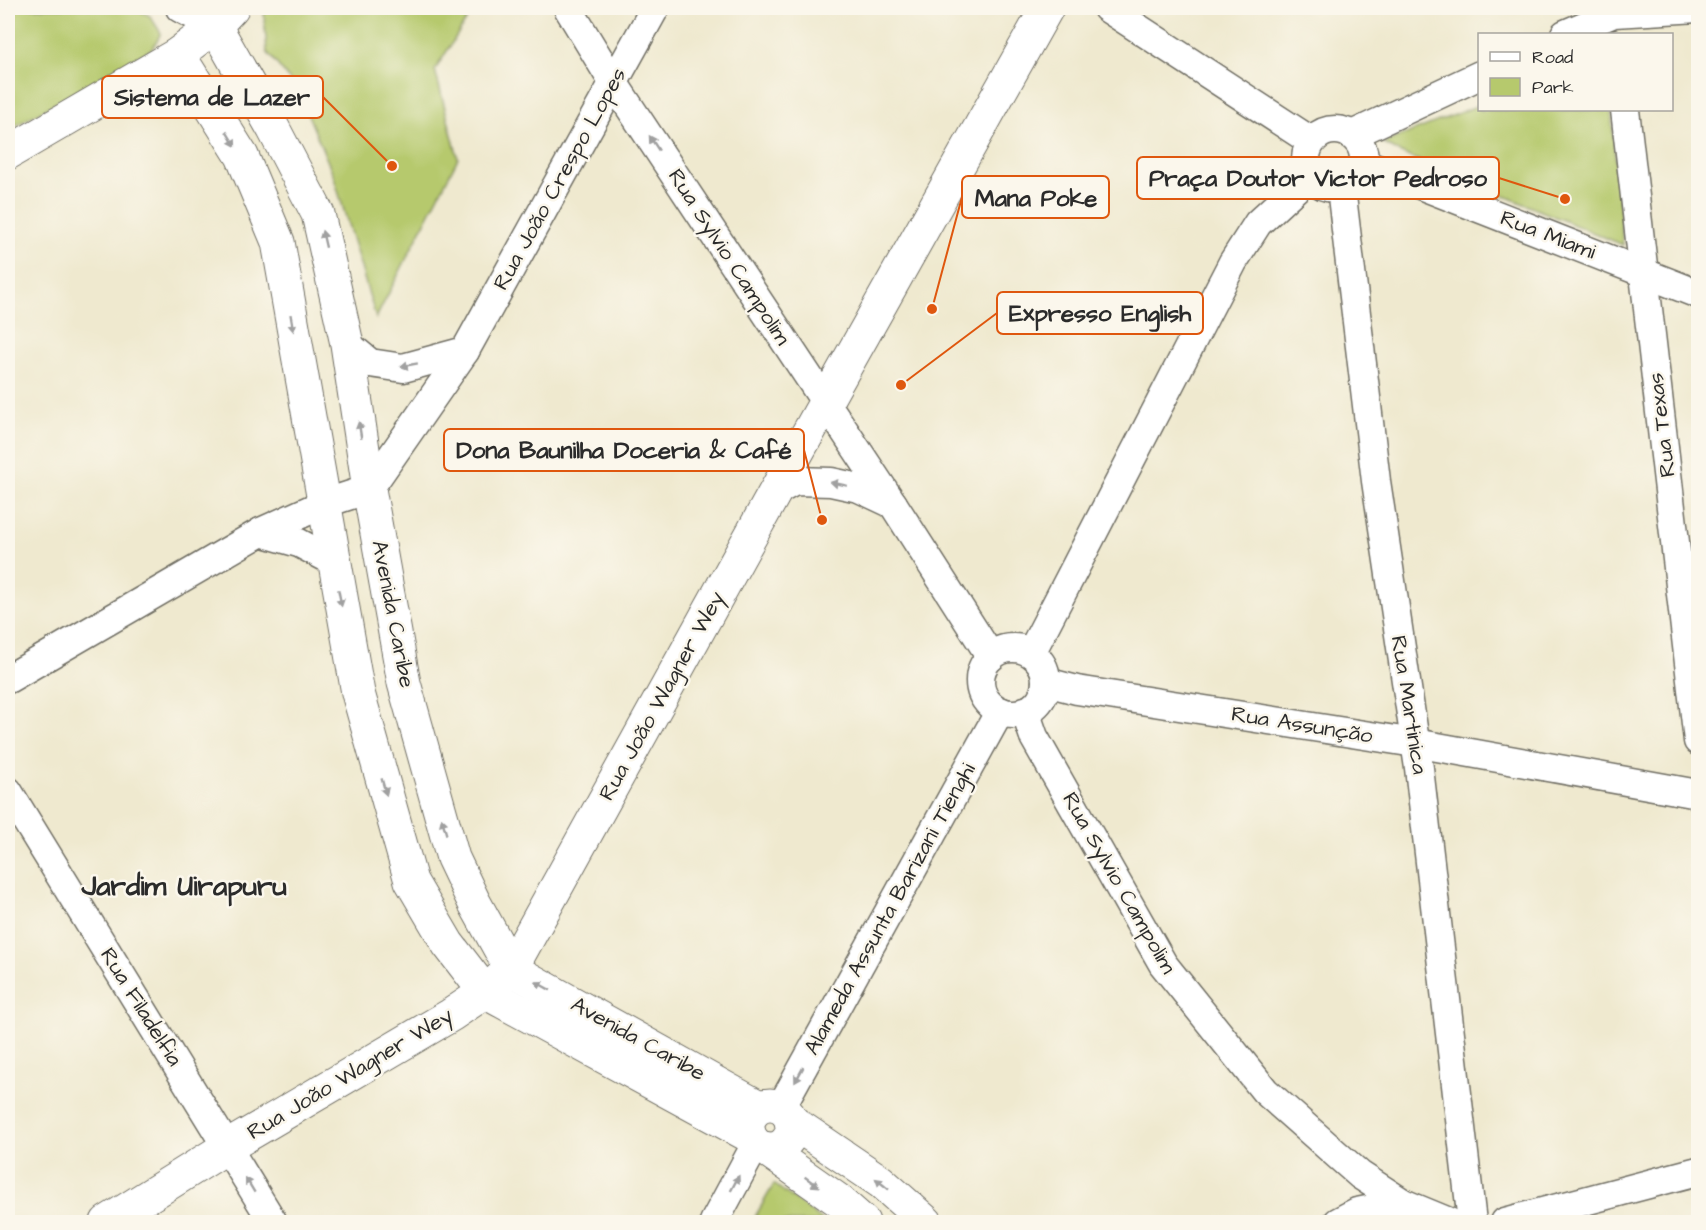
<svg xmlns="http://www.w3.org/2000/svg" width="1706" height="1230" font-family="'Architects Daughter',sans-serif">
<style>
.green{fill:#b6c96d;stroke:#707a4c;stroke-width:1.5}
.lines{fill:none;stroke-linecap:round;stroke-linejoin:round}
.minor-casing{stroke:#706e64;stroke-width:31}
.tertiary-casing{stroke:#706e64;stroke-width:35}
.secondary-casing{stroke:#706e64;stroke-width:35}
.minor{stroke:#fff;stroke-width:28}
.tertiary{stroke:#fff;stroke-width:33}
.secondary{stroke:#fff;stroke-width:33}
.oneway{fill:#a0a0a0}
.labels{text-anchor:middle;dominant-baseline:central;stroke-width:5;stroke-linejoin:round;paint-order:stroke}
.street-label{font-size:22px;fill:#2b2b2b;stroke:#fbf7ec}
.district-label{font-size:28px;font-weight:bold;fill:#2b2b2b;stroke:#fbf7ec}
.leader{fill:none;stroke:#df570e;stroke-width:2}
.callout-dot{fill:#df570e;stroke:#fbf7ec;stroke-width:2}
.callout{fill:#fbf7ec;stroke:#df570e;stroke-width:2}
.callout-label{font-size:24px;text-anchor:middle;font-weight:bold;fill:#2b2b2b}
</style>
<rect width="100%" height="100%" fill="#fbf7ec"/>
<filter id="ink" filterUnits="userSpaceOnUse"><feTurbulence type="fractalNoise" baseFrequency=".0167" numOctaves="2"/><feDisplacementMap in="SourceGraphic" scale="12" xChannelSelector="R" yChannelSelector="G"/><feConvolveMatrix kernelMatrix="1 2 1 2 8 2 1 2 1" color-interpolation-filters="sRGB"/></filter>
<filter id="wash" filterUnits="userSpaceOnUse"><feTurbulence type="fractalNoise" baseFrequency=".008" numOctaves="4" result="noise"/><feDisplacementMap in="SourceGraphic" scale="24" xChannelSelector="R" yChannelSelector="G"/><feGaussianBlur stdDeviation="1.35" result="paint"/><feColorMatrix in="noise" values="0 0 0 0 0 0 0 0 0 0 0 0 0 0 0 0 0 1.4 0 .05"/><feComposite in="paint" operator="in"/></filter>
<g filter="url(#wash)">
<rect width="100%" height="100%" fill="#efe9cf"/>
<g class="green">
<polygon points="8,8 135,8 150,16 161,33 152,49 8,130"/>
<polygon points="268,8 474,8 435,70 458,158 376,318 333,174 297,89 267,52 264,15"/>
<polygon points="1479,105 1480,110 1611,110 1623,245 1401,153 1383,143"/>
<polygon points="774,1184 824,1222 752,1222"/>
</g>
</g>
<g filter="url(#ink)">
<g class="lines">
<defs>
<g id="minor">
<polyline points="180,8 215,26"/>
<polyline points="568,8 613,82 893,504 991,657"/>
<polyline points="1107,8 1311,141"/>
<polyline points="1565,34 1614,13 1698,8"/>
<polyline points="1625,110 1698,741"/>
<circle cx="1335" cy="159" r="29"/>
<polyline points="1352,135 1480,75"/>
<polyline points="1364,163 1698,294"/>
<polyline points="1341,188 1376,481 1419,768 1472,1222"/>
<polyline points="347,344 370,363 403,368 465,351"/>
<polyline points="775,492 795,481 831,482 859,488 893,504"/>
<polyline points="261,532 299,543 333,561"/>
<circle cx="1013" cy="681" r="33"/>
<polyline points="1031,653 1233,262 1258,223 1310,175"/>
<polyline points="8,679 261,532 323,504 369,489 465,351 655,8"/>
<polyline points="1046,682 1077,690 1415,743 1698,794"/>
<polyline points="1025,711 1034,737 1163,964 1265,1091 1360,1175 1403,1203 1449,1222"/>
<polyline points="8,791 273,1222"/>
<polyline points="781,1107 1000,711"/>
<polyline points="714,1222 756,1144"/>
<polyline points="1338,1222 1357,1212 1403,1203"/>
<polyline points="1505,1222 1698,1171"/>
</g>
<g id="tertiary">
<polyline points="215,26 273,128 318,214 347,344 369,489 404,683 453,858 474,902 511,969 759,1107"/>
<polyline points="178,54 242,156 278,242 358,693 411,881 448,944 485,992 750,1136"/>
<polyline points="8,153 178,54 215,26 232,8"/>
<circle cx="770" cy="1127" r="22"/>
<polyline points="791,1121 881,1182 926,1222"/>
<polyline points="764,1148 838,1200 863,1222"/>
</g>
<polyline id="secondary" points="107,1222 227,1147 451,1015 485,992 511,969 775,492 1047,8"/>
</defs>
<use href="#minor" class="minor-casing"/>
<use href="#tertiary" class="tertiary-casing"/>
<use href="#secondary" class="secondary-casing"/>
<use href="#minor" class="minor"/>
<use href="#tertiary" class="tertiary"/>
<use href="#secondary" class="secondary"/>
</g>
<defs><path id="oneway-solid" d="M-6-.8H1V-3.2L6.5 0L1 3.2V.8H-6Z" transform="scale(1.5)"/></defs>
<g class="oneway">
<use href="#oneway-solid" transform="translate(231 139) rotate(58)"/>
<use href="#oneway-solid" transform="translate(654 143) rotate(-123)"/>
<use href="#oneway-solid" transform="translate(324 239) rotate(-103)"/>
<use href="#oneway-solid" transform="translate(292 323) rotate(80)"/>
<use href="#oneway-solid" transform="translate(409 365) rotate(170)"/>
<use href="#oneway-solid" transform="translate(360 430) rotate(-99)"/>
<use href="#oneway-solid" transform="translate(839 484) rotate(-168)"/>
<use href="#oneway-solid" transform="translate(340 598) rotate(79)"/>
<use href="#oneway-solid" transform="translate(384 787) rotate(74)"/>
<use href="#oneway-solid" transform="translate(444 826) rotate(-106)"/>
<use href="#oneway-solid" transform="translate(543 986) rotate(-151)"/>
<use href="#oneway-solid" transform="translate(799 1075) rotate(119)"/>
<use href="#oneway-solid" transform="translate(812 1182) rotate(35)"/>
<use href="#oneway-solid" transform="translate(735 1183) rotate(-62)"/>
<use href="#oneway-solid" transform="translate(882 1184) rotate(-141)"/>
<use href="#oneway-solid" transform="translate(250 1185) rotate(-121)"/>
</g>
</g>
<g class="labels">
<g class="street-label">
<text transform="translate(560 179) rotate(-61)">Rua João Crespo Lopes</text>
<text transform="translate(1548 235) rotate(21)">Rua Miami</text>
<text transform="translate(729 257) rotate(57)">Rua Sylvio Campolim</text>
<text transform="translate(1662 425) rotate(-97)">Rua Texas</text>
<text transform="translate(393 614) rotate(79)">Avenida Caribe</text>
<text transform="translate(662 696) rotate(-61)">Rua João Wagner Wey</text>
<text transform="translate(1409 705) rotate(81)">Rua Martinica</text>
<text transform="translate(1302 725) rotate(9)">Rua Assunção</text>
<text transform="translate(1119 883) rotate(60)">Rua Sylvio Campolim</text>
<text transform="translate(890 909) rotate(-61)">Alameda Assunta Barizani Tienghi</text>
<text transform="translate(141 1007) rotate(58)">Rua Filadelfia</text>
<text transform="translate(638 1039) rotate(29)">Avenida Caribe</text>
<text transform="translate(350 1074) rotate(-31)">Rua João Wagner Wey</text>
</g>
<g class="district-label">
<text x="184" y="886">Jardim Uirapuru</text>
</g>
</g>
<path class="leader" d="M392 166L323 97M1565 199L1499 178M932 309L962 197M901 385L997 313M822 520L804 450"/>
<g class="callout-dot">
<circle cx="392" cy="166" r="6"/>
<circle cx="1565" cy="199" r="6"/>
<circle cx="932" cy="309" r="6"/>
<circle cx="901" cy="385" r="6"/>
<circle cx="822" cy="520" r="6"/>
</g>
<g class="callout">
<rect x="102" y="76" width="221" height="42" rx="6"/>
<rect x="1137" y="157" width="362" height="42" rx="6"/>
<rect x="962" y="176" width="147" height="42" rx="6"/>
<rect x="997" y="292" width="206" height="42" rx="6"/>
<rect x="444" y="429" width="360" height="42" rx="6"/>
</g>
<g class="callout-label">
<text x="212" y="105">Sistema de Lazer</text>
<text x="1318" y="186">Praça Doutor Victor Pedroso</text>
<text x="1036" y="206">Mana Poke</text>
<text x="1100" y="321">Expresso English</text>
<text x="624" y="458">Dona Baunilha Doceria &amp; Café</text>
</g>
<rect width="1706" height="1230" fill="none" stroke="#fbf7ec" stroke-width="30"/>
<rect x="1478" y="33" width="195" height="78" fill="#fbf7ec" stroke="#a8a59f" stroke-width="1.5"/>
<rect x="1490" y="52" width="30" height="9" fill="#ffffff" stroke="#a8a59f" stroke-width="1.5"/>
<text x="1532" y="63" font-size="18" fill="#2b2b2b">Road</text>
<rect x="1490" y="78" width="30" height="18" fill="#b6c96d" stroke="#a8a59f" stroke-width="1.5"/>
<text x="1532" y="93" font-size="18" fill="#2b2b2b">Park</text>
</svg>
